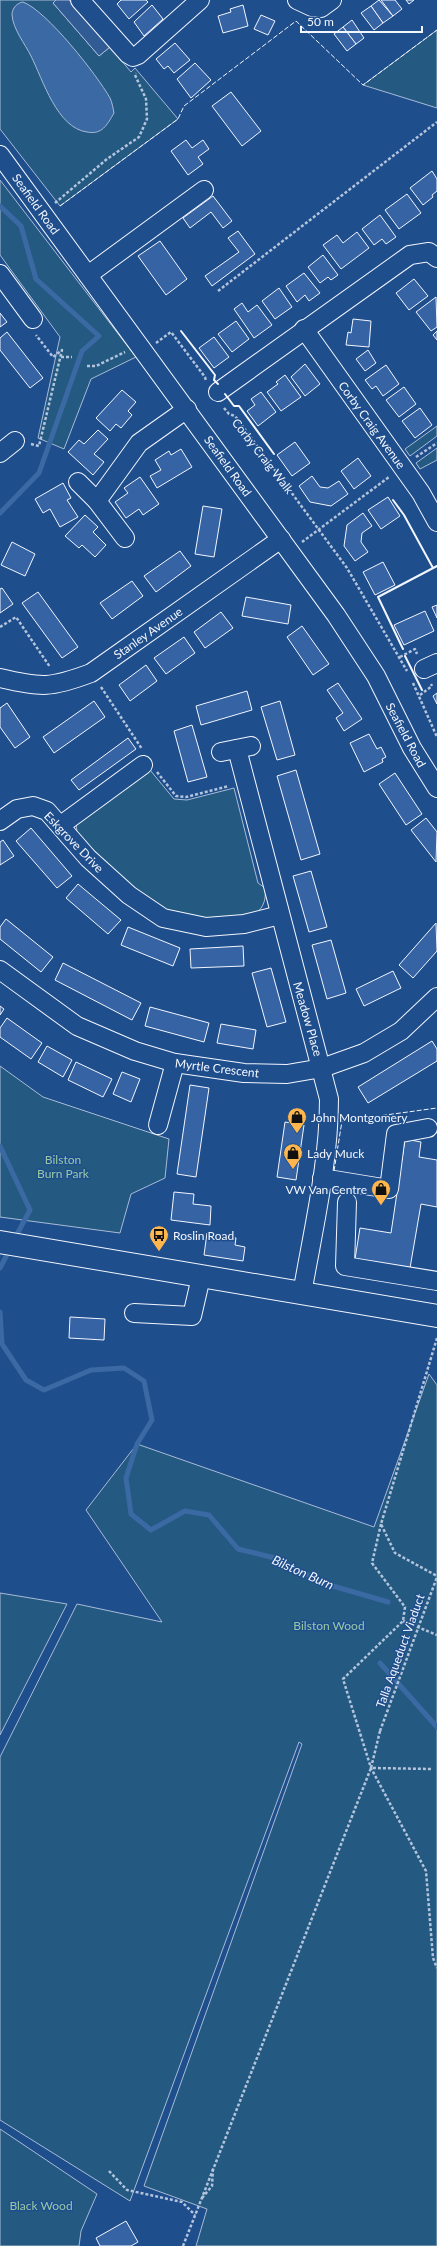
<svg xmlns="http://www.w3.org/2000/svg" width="437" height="2246" font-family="Lato,sans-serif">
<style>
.green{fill:#245a82;stroke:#a8bbd7}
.parking{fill:#305b95;stroke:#a8bbd7}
.water{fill:#3b69a3;stroke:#a8bbd7}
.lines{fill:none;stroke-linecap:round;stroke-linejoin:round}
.stream{stroke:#3b69a3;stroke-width:5}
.building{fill:#3563a3;stroke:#f2f6ff}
.minor-casing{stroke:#f2f6ff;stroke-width:20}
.major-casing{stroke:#f2f6ff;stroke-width:24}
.path{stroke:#b3c4dc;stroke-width:2.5;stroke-dasharray:3 2;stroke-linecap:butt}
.minor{stroke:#1f4e8c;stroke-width:18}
.major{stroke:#1f4e8c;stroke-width:22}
.path-bridge{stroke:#b3c4dc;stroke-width:2.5;stroke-dasharray:3 2;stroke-linecap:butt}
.fence{stroke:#f2f6ff;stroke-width:1;stroke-dasharray:5 2;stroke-linecap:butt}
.wall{stroke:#f2f6ff;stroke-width:2}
.labels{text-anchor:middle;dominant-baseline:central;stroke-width:3;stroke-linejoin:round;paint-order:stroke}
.street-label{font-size:12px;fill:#f2f6ff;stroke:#1f4e8c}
.poi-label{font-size:12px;fill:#f2f6ff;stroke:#1f4e8c;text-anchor:start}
.park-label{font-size:12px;fill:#97c8a6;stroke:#1f4e8c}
.water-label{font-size:13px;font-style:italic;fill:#f2f6ff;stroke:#1f4e8c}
</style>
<rect width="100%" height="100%" fill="#1f4e8c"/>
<g class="green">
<polygon points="0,0 56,0 53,3 99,56 110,47 131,72 135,68 178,119 60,206 0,129"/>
<polygon points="437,30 437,108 363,85"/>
<polygon points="0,180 136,357 91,379 64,449 38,438 60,337 0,255"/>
<polygon points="437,426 437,436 410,456 405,449"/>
<polygon points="437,448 437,460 420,469 416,463"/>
<path d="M150 770 174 799 187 800 234 788 258 883 265 888C267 904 260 916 242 917 219 918 188 920 167 910 130 893 104 861 77 832L76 824Z"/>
<polygon points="0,1066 43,1097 169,1139 165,1178 131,1194 120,1233 0,1217"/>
<polygon points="429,1374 437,1385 437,2246 196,2246 207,2209 144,2186 302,1744 299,1742 130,2201 0,2120 0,1757 77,1604 162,1622 86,1510 137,1444 374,1527"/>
<polygon points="0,1593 67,1604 0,1735"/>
<polygon points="0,2129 97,2194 81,2231 79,2246 0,2246"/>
</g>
<polygon class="parking" points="56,0 69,0 110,47 99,56 53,3"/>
<path class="water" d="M23 2C47 11 97 75 110 98 112 102 113 108 114 113 107 125 102 135 87 132 57 128 43 80 31 56 25 44 13 29 12 15 12 8 17 3 23 2Z"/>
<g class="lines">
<g class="stream">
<polyline points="0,206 21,226 36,279 99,336 82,351 39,473 0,513"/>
<polyline points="0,1146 30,1210 15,1238"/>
<polyline points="0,1268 10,1249"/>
<polyline points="0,1312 2,1344 26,1380 44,1390 91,1370 124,1368 144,1381 152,1420 137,1444 126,1478 131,1514 151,1530 185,1511 209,1515 238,1549 275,1558 326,1584 388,1602"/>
<polyline points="380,1663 437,1727"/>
</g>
</g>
<g class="building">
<polygon points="121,0 146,0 148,2 129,19 117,4"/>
<polygon points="379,0 393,16 383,23 371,6"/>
<polygon points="381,0 395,0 402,9 393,16"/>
<polygon points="406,0 414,0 409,4"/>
<polygon points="152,5 163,19 144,36 134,22"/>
<polygon points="243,5 248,26 223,33 218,16 231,12 230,9"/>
<polygon points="371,6 383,23 374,30 361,13"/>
<polygon points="261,15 275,21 268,35 254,29"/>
<polygon points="352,20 364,38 356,44 343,27"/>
<polygon points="343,27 356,44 347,51 334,34"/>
<polygon points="175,43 190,60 174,73 168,66 164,69 156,59"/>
<polygon points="195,63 211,80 191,98 177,79"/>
<polygon points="231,92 261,131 242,146 212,106"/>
<polygon points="186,140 192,148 203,140 209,149 198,157 203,164 188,175 171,151"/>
<polygon points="432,171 437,179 437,191 432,195 433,197 423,205 410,188"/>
<polygon points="407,194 421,213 399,229 385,210"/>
<polygon points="213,196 232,221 223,228 211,212 190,228 183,218"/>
<polygon points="380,215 396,237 386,244 382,239 374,245 362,229"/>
<polygon points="238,231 255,254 212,286 205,276 239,252 228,238"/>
<polygon points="357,232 369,248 341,269 323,245 337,235 343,243"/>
<polygon points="160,241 187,279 166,295 138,256"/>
<polygon points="323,255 338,275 331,280 328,277 320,283 308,267"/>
<polygon points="304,273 320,293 309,301 305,295 297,302 286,286"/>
<polygon points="414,279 428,296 409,310 396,293"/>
<polygon points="279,288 292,307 275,319 262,301"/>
<polygon points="436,297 437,327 431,331 416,312"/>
<polygon points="242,303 248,312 257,305 272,325 254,338 234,309"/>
<polygon points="0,313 7,322 0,327"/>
<polygon points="353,319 371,321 369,347 346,345 348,332 351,333"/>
<polygon points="236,321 249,339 232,352 218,334"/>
<polygon points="437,331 437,340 433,335"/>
<polygon points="7,332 43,378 30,388 0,350 0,338"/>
<polygon points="214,337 229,357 214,368 199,348"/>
<polygon points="368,350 376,363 365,371 356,359"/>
<polygon points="305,364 320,384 305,396 291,377"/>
<polygon points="386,365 399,384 383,396 376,386 372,389 365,380"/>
<polygon points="285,375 301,397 281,411 267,392 278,384 276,382"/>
<polygon points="404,387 416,404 399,417 386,400"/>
<polygon points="122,390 136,402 128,411 132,415 121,428 116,424 110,431 96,418"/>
<polygon points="261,392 276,412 258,426 247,411 255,405 251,399"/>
<polygon points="420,408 432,425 415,438 402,421"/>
<polygon points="98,430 108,439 94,454 104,462 93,475 68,452 79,440 84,444"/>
<polygon points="295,442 310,463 292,476 277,455"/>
<polygon points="181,449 192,467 157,488 150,476 161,470 155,460 169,451 171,455"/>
<polygon points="358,458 371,476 354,489 341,471"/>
<polygon points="312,476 320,487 328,488 339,481 348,494 331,506 310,502 299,486"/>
<polygon points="140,477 159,504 143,515 139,509 126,518 115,502 128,493 124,488"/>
<polygon points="63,483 71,498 67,500 78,517 60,527 50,509 43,513 35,499"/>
<polygon points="388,497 400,516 381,529 368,510"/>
<polygon points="203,506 222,509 214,557 195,554"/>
<polygon points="363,513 372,526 362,533 361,542 368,552 355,561 344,546 347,525"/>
<polygon points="85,515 98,527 93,532 106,545 95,557 82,545 79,548 65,536"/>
<polygon points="12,542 35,554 25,576 1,565"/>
<polygon points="180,551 191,566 156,592 144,576"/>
<polygon points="383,562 395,585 375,595 363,572"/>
<polygon points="132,581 143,596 112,619 100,603"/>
<polygon points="2,588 13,604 0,613 0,589"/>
<polygon points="38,592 78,647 62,658 22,603"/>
<polygon points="246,597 291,605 288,624 242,616"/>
<polygon points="437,605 437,618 432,607"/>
<polygon points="425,611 434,631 404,645 394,625"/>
<polygon points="221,612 233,628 205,648 194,632"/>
<polygon points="302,626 329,664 313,675 287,637"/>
<polygon points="184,637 195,653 166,674 154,658"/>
<polygon points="146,665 157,681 130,701 119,685"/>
<polygon points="338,683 362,719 344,731 336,718 343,713 327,690"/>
<polygon points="247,691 252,710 201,725 196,706"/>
<polygon points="437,693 437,704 433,696"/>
<polygon points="94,701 105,717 54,753 43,737"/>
<polygon points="280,701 295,755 277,760 261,707"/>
<polygon points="7,703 30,737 15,748 0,727 0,708"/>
<polygon points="192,725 207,777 188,782 174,731"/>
<polygon points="369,734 377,749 381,747 386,757 382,759 383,762 364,772 350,743"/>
<polygon points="128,738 136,749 79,790 71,780"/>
<polygon points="296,770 320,854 301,860 277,776"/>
<polygon points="395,773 422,814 406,825 379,784"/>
<polygon points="426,818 437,832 436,862 411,830"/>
<polygon points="31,828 72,876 57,888 16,841"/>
<polygon points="3,840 14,856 0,865 0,842"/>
<polygon points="311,871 327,927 309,932 293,876"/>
<polygon points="78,884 121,920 108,934 66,898"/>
<polygon points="6,919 53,957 41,972 0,939 0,927"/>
<polygon points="436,923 437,951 413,978 399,965"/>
<polygon points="128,927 180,948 173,966 121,945"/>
<polygon points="331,940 346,993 327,999 312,945"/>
<polygon points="243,946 244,966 191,968 190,949"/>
<polygon points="63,963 141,1003 132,1020 55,980"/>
<polygon points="271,968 286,1022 267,1027 252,973"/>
<polygon points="393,971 401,988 364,1006 356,989"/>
<polygon points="0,1006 4,1009 0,1015"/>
<polygon points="150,1007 209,1023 204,1042 145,1026"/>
<polygon points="7,1018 42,1043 31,1059 0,1037 0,1028"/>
<polygon points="221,1024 256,1030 253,1049 217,1043"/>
<polygon points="432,1041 437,1049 437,1061 368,1103 358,1087"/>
<polygon points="47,1046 72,1060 63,1077 38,1062"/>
<polygon points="76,1062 112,1079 103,1097 68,1080"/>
<polygon points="122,1072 140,1079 131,1102 113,1094"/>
<polygon points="190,1085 209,1088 196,1177 177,1174"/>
<polygon points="285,1122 304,1125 296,1180 277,1177"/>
<polygon points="405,1139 421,1142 419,1157 437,1160 437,1207 421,1204 410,1268 355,1259 360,1228 391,1233"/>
<polygon points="174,1192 194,1194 193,1204 211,1206 210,1225 171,1220"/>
<polygon points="207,1233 236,1238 235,1245 245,1247 243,1261 204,1255"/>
<polygon points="70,1317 105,1319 104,1340 69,1338"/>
<polygon points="126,2221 138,2242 131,2246 100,2246 96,2238"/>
</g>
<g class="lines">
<defs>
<g id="minor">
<polyline points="80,0 128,54 133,57 138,55 200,0"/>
<polyline points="297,0 312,7 321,8 332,0"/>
<polyline points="0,155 336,615 376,676 412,748 437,788"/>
<polyline points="0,274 33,319"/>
<polyline points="88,275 204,190"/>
<polyline points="304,329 421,493 437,522"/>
<polyline points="218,392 410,255 429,252 437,258"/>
<polyline points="0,453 15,441"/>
<polyline points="78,482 97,501"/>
<polyline points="125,538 97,501 139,443 187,409"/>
<polyline points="424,669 437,663"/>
<path d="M0 678C42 688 51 688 91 673L281 539"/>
<path d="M237 749 329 1099C329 1164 313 1230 302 1294"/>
<polyline points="221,752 251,746"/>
<polyline points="0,821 17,809 33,806 47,811 88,858 129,895 163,918 206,927 244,924 280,915"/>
<polyline points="61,825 143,765"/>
<polyline points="0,970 77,1026 135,1051 175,1063 244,1073 287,1074 322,1068 364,1053 401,1031 437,997"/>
<polyline points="158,1125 175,1063"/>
<polyline points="322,1178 389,1189 396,1134 428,1128"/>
<polyline points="347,1202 345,1266 437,1281"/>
<polyline points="134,1313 192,1316 201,1277"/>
</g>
<polyline id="major" points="0,1242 437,1316"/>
</defs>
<use href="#minor" class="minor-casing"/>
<use href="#major" class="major-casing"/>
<g class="path">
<polyline points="55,203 107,159 139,137 147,119 146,99 135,75 136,73"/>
<polyline points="218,291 437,122"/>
<polyline points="156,343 171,332 205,377 206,381"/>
<polyline points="61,357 72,357"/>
<polyline points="87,366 96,366 125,352"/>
<polyline points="224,408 229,414 235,416 347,568 407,671"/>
<polyline points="31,444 39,446 62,350 53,357 36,335"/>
<polyline points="416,457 437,443"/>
<polyline points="302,542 389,477"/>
<polyline points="0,627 16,617 50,667"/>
<polyline points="400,657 415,649 417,654"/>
<polyline points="413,683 437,737"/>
<polyline points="101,687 142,749"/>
<polyline points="420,695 432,686 431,684"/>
<polyline points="157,772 176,796 186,797 229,786"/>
<polyline points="437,1338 381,1524 395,1553 437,1576"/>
<polyline points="381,1524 372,1563 405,1607 403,1621 343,1679 371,1768 426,1871 433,1958 437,1968"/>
<polyline points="403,1621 437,1635"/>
<polyline points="380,1731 371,1768 432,1769"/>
<polyline points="109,2171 127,2190 182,2202 195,2215"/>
<polyline points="202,2198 212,2186 213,2168"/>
<polyline points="183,2246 371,1768"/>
</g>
<use href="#minor" class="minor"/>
<use href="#major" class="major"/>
<polyline class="path-bridge" points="380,1731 437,1577"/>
<g class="fence">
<polyline points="60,206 178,119 184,106 296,21 363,85 437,30"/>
<polyline points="334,1171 342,1121 437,1108"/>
</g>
<g class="wall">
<polyline points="181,331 215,375 214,380 218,384"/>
<polyline points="225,394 234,406 239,406 274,454"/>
<polyline points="393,500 404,515 433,568"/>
<polyline points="403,649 378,597 437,566"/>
<polyline points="405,656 422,690"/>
</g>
</g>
<defs>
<symbol id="shop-pin" viewBox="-11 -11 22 30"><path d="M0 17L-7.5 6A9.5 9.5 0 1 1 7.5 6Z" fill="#ffb74d" stroke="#1f4e8c"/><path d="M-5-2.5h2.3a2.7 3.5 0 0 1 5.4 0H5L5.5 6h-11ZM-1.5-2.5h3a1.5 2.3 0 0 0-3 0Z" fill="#111"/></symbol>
<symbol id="bus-pin" viewBox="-11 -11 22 30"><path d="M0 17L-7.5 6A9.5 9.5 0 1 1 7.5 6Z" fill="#ffb74d" stroke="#1f4e8c"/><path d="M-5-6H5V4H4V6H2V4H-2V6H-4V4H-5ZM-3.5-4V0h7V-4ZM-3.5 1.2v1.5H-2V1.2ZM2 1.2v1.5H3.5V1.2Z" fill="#111"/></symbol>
</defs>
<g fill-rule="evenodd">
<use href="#shop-pin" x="286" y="1106" width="22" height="30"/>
<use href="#shop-pin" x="282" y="1142" width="22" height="30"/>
<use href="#shop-pin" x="370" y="1178" width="22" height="30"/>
<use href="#bus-pin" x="148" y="1224" width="22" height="30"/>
</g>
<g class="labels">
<g class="street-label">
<text transform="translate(36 204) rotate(54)">Seafield Road</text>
<text transform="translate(372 425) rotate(54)">Corby Craig Avenue</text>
<text transform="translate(263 456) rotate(52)">Corby Craig Walk</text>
<text transform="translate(228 466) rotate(54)">Seafield Road</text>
<text transform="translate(148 633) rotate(-35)">Stanley Avenue</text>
<text transform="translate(406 735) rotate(62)">Seafield Road</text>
<text transform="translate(74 842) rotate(46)">Eskgrove Drive</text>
<text transform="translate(308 1019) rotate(74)">Meadow Place</text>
<text transform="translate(217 1068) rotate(7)">Myrtle Crescent</text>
<text transform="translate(400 1651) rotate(-70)">Talla Aqueduct Viaduct</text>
</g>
<g class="poi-label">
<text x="311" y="1117">John Montgomery</text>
<text x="307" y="1153">Lady Muck</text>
<text x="367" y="1189" text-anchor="end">VW Van Centre</text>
<text x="173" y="1235">Roslin Road</text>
</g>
<g class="park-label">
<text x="63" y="1159">Bilston<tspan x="63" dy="14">Burn Park</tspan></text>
<text x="329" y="1625">Bilston Wood</text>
<text x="41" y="2205">Black Wood</text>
</g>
<g class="water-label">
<text transform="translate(303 1572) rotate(24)">Bilston Burn</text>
</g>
</g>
<path d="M301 26v6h121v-6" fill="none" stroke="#f2f6ff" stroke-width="2"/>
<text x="307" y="26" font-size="12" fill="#f2f6ff" stroke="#1f4e8c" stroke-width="3" paint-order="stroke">50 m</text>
</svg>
